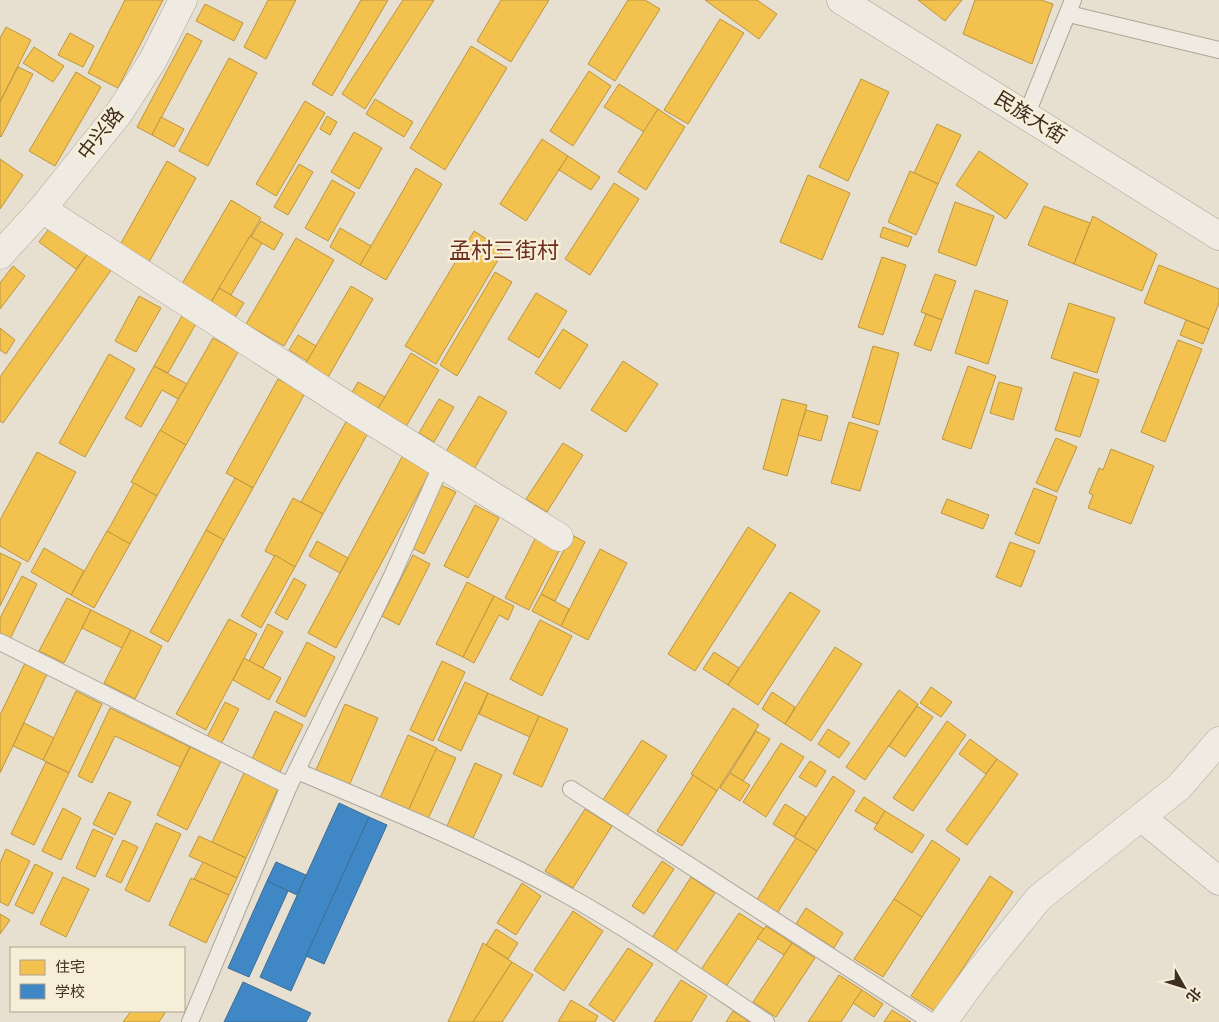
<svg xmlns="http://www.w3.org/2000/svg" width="1219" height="1022" font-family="Spectral,'Noto Sans SC',serif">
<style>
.homes{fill:#f2c14e;stroke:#bc9540}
.schools{fill:#3f88c5;stroke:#3e6d94}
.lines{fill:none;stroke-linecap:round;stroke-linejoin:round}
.lane-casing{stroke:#ada599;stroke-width:18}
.street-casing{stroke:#ada599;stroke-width:29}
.secondary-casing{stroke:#9c958a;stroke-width:29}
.lane{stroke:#efebe3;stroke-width:16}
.street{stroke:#efebe3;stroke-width:28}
.secondary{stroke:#efebe3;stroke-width:28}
.labels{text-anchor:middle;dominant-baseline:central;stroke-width:5;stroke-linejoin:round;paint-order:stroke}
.street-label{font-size:20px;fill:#3d2e20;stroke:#f7eed8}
.quarter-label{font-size:22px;fill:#6b2e1e;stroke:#f7eed8}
</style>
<rect width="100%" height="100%" fill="#e7e0d1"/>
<g class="homes">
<polygon points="125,0 163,0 118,88 88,73"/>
<polygon points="268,0 296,0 266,59 244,47"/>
<polygon points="361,0 388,0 332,96 312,84"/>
<polygon points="403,0 434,0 365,109 342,94"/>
<polygon points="501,0 549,0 511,62 477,41"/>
<polygon points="628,0 645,0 660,9 615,81 588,64"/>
<polygon points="705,0 757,0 777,14 759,39"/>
<polygon points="918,0 962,0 945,21"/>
<polygon points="975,0 1041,0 1053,4 1032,64 963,34"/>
<polygon points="205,4 243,23 234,41 196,21"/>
<polygon points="720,19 744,33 688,124 664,110"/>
<polygon points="6,27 31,40 0,102 0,38"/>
<polygon points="70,33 94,46 83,67 58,55"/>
<polygon points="187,33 202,41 152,135 137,127"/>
<polygon points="471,46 507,68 445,170 410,148"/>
<polygon points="34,47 64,66 53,82 23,63"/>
<polygon points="229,58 257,73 208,166 179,151"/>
<polygon points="18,67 33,74 1,137 0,136 0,102"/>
<polygon points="589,71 611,86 573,146 550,131"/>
<polygon points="76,72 101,87 55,166 29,151"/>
<polygon points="861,79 889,92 848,181 819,167"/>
<polygon points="619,84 658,109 644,132 604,107"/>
<polygon points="375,99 413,122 404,137 366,114"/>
<polygon points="305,101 325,113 276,196 256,184"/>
<polygon points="658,109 685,127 646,190 618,172"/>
<polygon points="327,116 337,122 330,135 320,129"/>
<polygon points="161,117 184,129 174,147 152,135"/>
<polygon points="937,124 961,135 938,184 914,173"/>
<polygon points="354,132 382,148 359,189 331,172"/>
<polygon points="542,139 568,156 526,221 500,204"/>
<polygon points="979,151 1028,184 1006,219 956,185"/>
<polygon points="568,156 600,177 591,190 559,170"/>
<polygon points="0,159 23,175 0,209"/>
<polygon points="167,161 196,178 144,271 115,254"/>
<polygon points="299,164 313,172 288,215 274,207"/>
<polygon points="416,168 442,184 386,280 360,265"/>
<polygon points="910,171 938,184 916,235 888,222"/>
<polygon points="808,175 850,193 822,260 780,242"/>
<polygon points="332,180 355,193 328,241 305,228"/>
<polygon points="614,183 639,199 590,275 565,259"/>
<polygon points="231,200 261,218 209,306 179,289"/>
<polygon points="955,202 994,216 976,266 938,252"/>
<polygon points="1044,206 1090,223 1074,264 1028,245"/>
<polygon points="1093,216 1157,254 1142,291 1074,264"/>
<polygon points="261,221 283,234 274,250 251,237"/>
<polygon points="51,226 89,252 76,269 39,242"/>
<polygon points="883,227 912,237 908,247 880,237"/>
<polygon points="340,228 371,246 360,265 330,247"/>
<polygon points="474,231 504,250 436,364 405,346"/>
<polygon points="250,236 262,243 231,295 219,288"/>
<polygon points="296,238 334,260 284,346 246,324"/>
<polygon points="89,252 112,269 3,423 0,421 0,377"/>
<polygon points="882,257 906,265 883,335 858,327"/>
<polygon points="1159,265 1219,289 1219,303 1209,329 1144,303"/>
<polygon points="13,266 25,276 0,309 0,283"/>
<polygon points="495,272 512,282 457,376 440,365"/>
<polygon points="935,274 956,281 942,320 921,312"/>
<polygon points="351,286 373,299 327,379 304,366"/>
<polygon points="219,288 244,303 234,319 210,305"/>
<polygon points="975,290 1008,301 988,364 955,353"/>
<polygon points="536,293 567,311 539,358 508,339"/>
<polygon points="139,296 161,308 136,352 115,341"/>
<polygon points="1069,303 1115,318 1097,373 1051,358"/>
<polygon points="183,314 197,322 168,373 154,366"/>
<polygon points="926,314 942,320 931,351 914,345"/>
<polygon points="1186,320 1209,329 1203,344 1180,335"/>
<polygon points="0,328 15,340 6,354 0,350"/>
<polygon points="563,329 588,345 560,389 535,373"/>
<polygon points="298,335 316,346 307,361 289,350"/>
<polygon points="213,338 238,352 186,445 160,431"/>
<polygon points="1178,340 1202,349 1165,442 1141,432"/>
<polygon points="873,346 899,353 879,425 852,417"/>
<polygon points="411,353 439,370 404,430 375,413"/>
<polygon points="109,354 135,369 85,457 59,443"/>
<polygon points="623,361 658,384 626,432 591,410"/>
<polygon points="154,366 187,384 178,399 162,390 141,427 125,418"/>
<polygon points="968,366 996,376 971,449 942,439"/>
<polygon points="1074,372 1099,380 1080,437 1055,430"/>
<polygon points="278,379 305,393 253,488 226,473"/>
<polygon points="358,382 385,397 375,413 349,398"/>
<polygon points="999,382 1022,388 1013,420 990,413"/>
<polygon points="479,396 507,412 473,471 444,455"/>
<polygon points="439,399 454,407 434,442 419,433"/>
<polygon points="782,399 807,405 787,476 763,469"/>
<polygon points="806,410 828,416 821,441 798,435"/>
<polygon points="347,420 368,433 323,514 301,502"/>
<polygon points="849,422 878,431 860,491 831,483"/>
<polygon points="160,430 186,445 157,496 131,482"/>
<polygon points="1056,438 1077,447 1057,492 1036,483"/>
<polygon points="563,443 583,455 547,512 526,499"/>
<polygon points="1111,449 1154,466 1131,524 1088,508 1093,495 1089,493 1099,468 1103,470"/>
<polygon points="37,452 76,472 28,562 0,546 0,520"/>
<polygon points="403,455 431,470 336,648 308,633"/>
<polygon points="235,478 253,488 224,540 206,530"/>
<polygon points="134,483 157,496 130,544 107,532"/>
<polygon points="441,485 456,492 424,554 410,547"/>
<polygon points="1034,488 1057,497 1039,544 1015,534"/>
<polygon points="293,498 323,514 295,567 265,551"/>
<polygon points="947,499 989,515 983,529 941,513"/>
<polygon points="475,505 499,518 468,578 444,566"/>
<polygon points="748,527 776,545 695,671 668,654"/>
<polygon points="206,530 224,540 168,642 150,632"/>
<polygon points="107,531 130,544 94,608 71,595"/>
<polygon points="572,535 585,542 555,601 541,594"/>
<polygon points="536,537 560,549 529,610 505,598"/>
<polygon points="317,541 348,558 340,573 309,556"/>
<polygon points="1010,542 1035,551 1021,587 996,577"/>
<polygon points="44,548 84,571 71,595 31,572"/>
<polygon points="600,549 627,563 588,640 561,626"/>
<polygon points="0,553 21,563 0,606"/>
<polygon points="275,555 295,567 261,628 241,616"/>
<polygon points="413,555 430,564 399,625 382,616"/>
<polygon points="22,576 37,584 10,639 0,634 0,618"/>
<polygon points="294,578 306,585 287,620 275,613"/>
<polygon points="467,582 494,596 463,657 436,644"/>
<polygon points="790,592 820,611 758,705 728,685"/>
<polygon points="541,594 569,609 561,626 532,611"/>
<polygon points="494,596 514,606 508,620 499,615 474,663 463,657"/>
<polygon points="67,598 91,610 64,663 39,651"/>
<polygon points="91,610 131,630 122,648 82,628"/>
<polygon points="229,619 257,634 206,730 176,714"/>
<polygon points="540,620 572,636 542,696 510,679"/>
<polygon points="268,624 283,632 263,668 249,661"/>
<polygon points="131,630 162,646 135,699 104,683"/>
<polygon points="307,642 335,657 305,717 276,702"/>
<polygon points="835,647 862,664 811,741 785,724"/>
<polygon points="714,652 739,668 728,685 703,669"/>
<polygon points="244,658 281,678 269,700 233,680"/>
<polygon points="442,661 465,672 433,741 410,730"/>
<polygon points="25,663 47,674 0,773 0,715"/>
<polygon points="465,682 488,693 461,751 438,740"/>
<polygon points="931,687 952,702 941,717 920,703"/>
<polygon points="899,690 918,704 865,780 846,767"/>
<polygon points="76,691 102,704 69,773 43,760"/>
<polygon points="772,692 795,707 785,724 762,709"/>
<polygon points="488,693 539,716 530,737 479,714"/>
<polygon points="225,702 239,709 221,744 207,737"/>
<polygon points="345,704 378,718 349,786 315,772"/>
<polygon points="917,706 933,717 905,757 889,746"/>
<polygon points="110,708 190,747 180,767 115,736 92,783 78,776"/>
<polygon points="733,708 759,725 717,791 691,774"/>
<polygon points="275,711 303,725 280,772 252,759"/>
<polygon points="539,716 568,729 542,787 513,774"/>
<polygon points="947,721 966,735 913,811 893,798"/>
<polygon points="24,723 54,738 43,760 13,746"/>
<polygon points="828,729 850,743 839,758 818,744"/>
<polygon points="756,731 770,739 743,781 730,773"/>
<polygon points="408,735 437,748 408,811 380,798"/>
<polygon points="970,739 997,759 986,774 959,754"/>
<polygon points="642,740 667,756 627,816 603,800"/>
<polygon points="781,743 804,757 766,817 743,802"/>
<polygon points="190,747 221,761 187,830 157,815"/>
<polygon points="436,749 456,758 428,819 408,811"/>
<polygon points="997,759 1018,774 967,845 946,830"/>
<polygon points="810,761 826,771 816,787 799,777"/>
<polygon points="46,762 69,773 34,845 11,834"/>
<polygon points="475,763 502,775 473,838 447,826"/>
<polygon points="245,771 279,787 246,858 212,842"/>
<polygon points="730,773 750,785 740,801 720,788"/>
<polygon points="693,775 717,791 682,846 657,831"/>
<polygon points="833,776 855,791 817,851 794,837"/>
<polygon points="109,792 131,802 115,835 93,824"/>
<polygon points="864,797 885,811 877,824 855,811"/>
<polygon points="785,804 806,817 794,837 773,824"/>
<polygon points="63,808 81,818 61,860 42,851"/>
<polygon points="585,809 612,826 573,888 545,871"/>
<polygon points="885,811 924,835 912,853 874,829"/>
<polygon points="156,823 181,834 149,902 125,890"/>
<polygon points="93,829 113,838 95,877 76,868"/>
<polygon points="199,836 246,858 237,878 189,856"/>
<polygon points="796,838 817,851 776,915 756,901"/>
<polygon points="123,840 138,847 121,883 106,876"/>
<polygon points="932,840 960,859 922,917 894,899"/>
<polygon points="6,849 30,861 8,906 0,902 0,863"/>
<polygon points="662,861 674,869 644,914 632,906"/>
<polygon points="203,862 237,878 229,895 194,879"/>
<polygon points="35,864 53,873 33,914 15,905"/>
<polygon points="990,876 1013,892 935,1011 911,996"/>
<polygon points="63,877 89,889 66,937 40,924"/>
<polygon points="691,877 715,893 675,953 652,938"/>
<polygon points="191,878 229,895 206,943 169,925"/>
<polygon points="522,883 541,896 516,935 497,923"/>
<polygon points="894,899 922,917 883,977 854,959"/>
<polygon points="806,908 843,933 834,948 796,924"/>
<polygon points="573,911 603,931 564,991 534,970"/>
<polygon points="739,913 764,929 725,988 700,971"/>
<polygon points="0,914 10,920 0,934"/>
<polygon points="766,926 792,943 784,955 757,938"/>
<polygon points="496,929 518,943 508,959 486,945"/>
<polygon points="483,943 512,962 473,1022 448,1022"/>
<polygon points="792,943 815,958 776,1017 753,1002"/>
<polygon points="628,948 653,964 614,1022 589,1005"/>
<polygon points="512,962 533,975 502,1022 473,1022"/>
<polygon points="839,975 862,990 841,1022 808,1022"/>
<polygon points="681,980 707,996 691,1022 654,1022"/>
<polygon points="862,990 883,1004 874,1017 853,1003"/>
<polygon points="571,1000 598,1016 595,1022 558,1022"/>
<polygon points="892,1010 911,1022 884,1022"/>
<polygon points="131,1011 162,1011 165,1013 159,1022 123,1022"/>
<polygon points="733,1011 750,1022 726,1022"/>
</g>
<g class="schools">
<polygon points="339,803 369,817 291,991 260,977"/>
<polygon points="369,817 387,825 324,964 306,956"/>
<polygon points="276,862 306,875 297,895 267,881"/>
<polygon points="267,881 288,891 249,977 228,968"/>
<polygon points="243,982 311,1013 306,1022 224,1022"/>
</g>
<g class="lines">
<defs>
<g id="lane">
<polyline points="1069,14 1219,50"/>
<polyline points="1026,116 1073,0"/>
<polyline points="0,642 289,786"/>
<path d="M297 771C387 809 479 846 565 894 634 932 700 978 766 1022"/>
<polyline points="571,789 932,1022"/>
<polyline points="190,1022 289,786 392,576 442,464"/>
</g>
<g id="street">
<polyline points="42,209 346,405 559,537"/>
<polyline points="0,255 42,209 119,113 153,60 183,0"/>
<polyline points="1141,817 1219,881"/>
<polyline points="943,1022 976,976 1039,898 1179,787 1219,741"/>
</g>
<polyline id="secondary" points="841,0 1219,236"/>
</defs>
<use href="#lane" class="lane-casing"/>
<use href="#street" class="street-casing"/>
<use href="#secondary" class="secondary-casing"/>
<use href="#lane" class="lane"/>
<use href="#street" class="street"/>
<use href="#secondary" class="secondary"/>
</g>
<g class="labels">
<g class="street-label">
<text transform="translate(1030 118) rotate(32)">民族大街</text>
<text transform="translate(101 134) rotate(-52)">中兴路</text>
</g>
<g class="quarter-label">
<text x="504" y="251">孟村三街村</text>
</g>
</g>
<rect x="10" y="947" width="175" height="65" fill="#f7eed8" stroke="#ada18e"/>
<rect x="20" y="960" width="25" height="15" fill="#f2c14e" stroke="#ada18e"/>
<text x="55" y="972" font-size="15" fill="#3d2e20">住宅</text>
<rect x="20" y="984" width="25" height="15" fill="#3f88c5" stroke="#ada18e"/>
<text x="55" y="997" font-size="15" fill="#3d2e20">学校</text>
<g transform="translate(1184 987) rotate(129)" stroke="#f7eed8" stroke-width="4" paint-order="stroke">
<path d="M0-4L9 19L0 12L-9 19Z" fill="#3d2e20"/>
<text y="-8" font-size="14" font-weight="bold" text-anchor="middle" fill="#3d2e20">北</text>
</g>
</svg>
